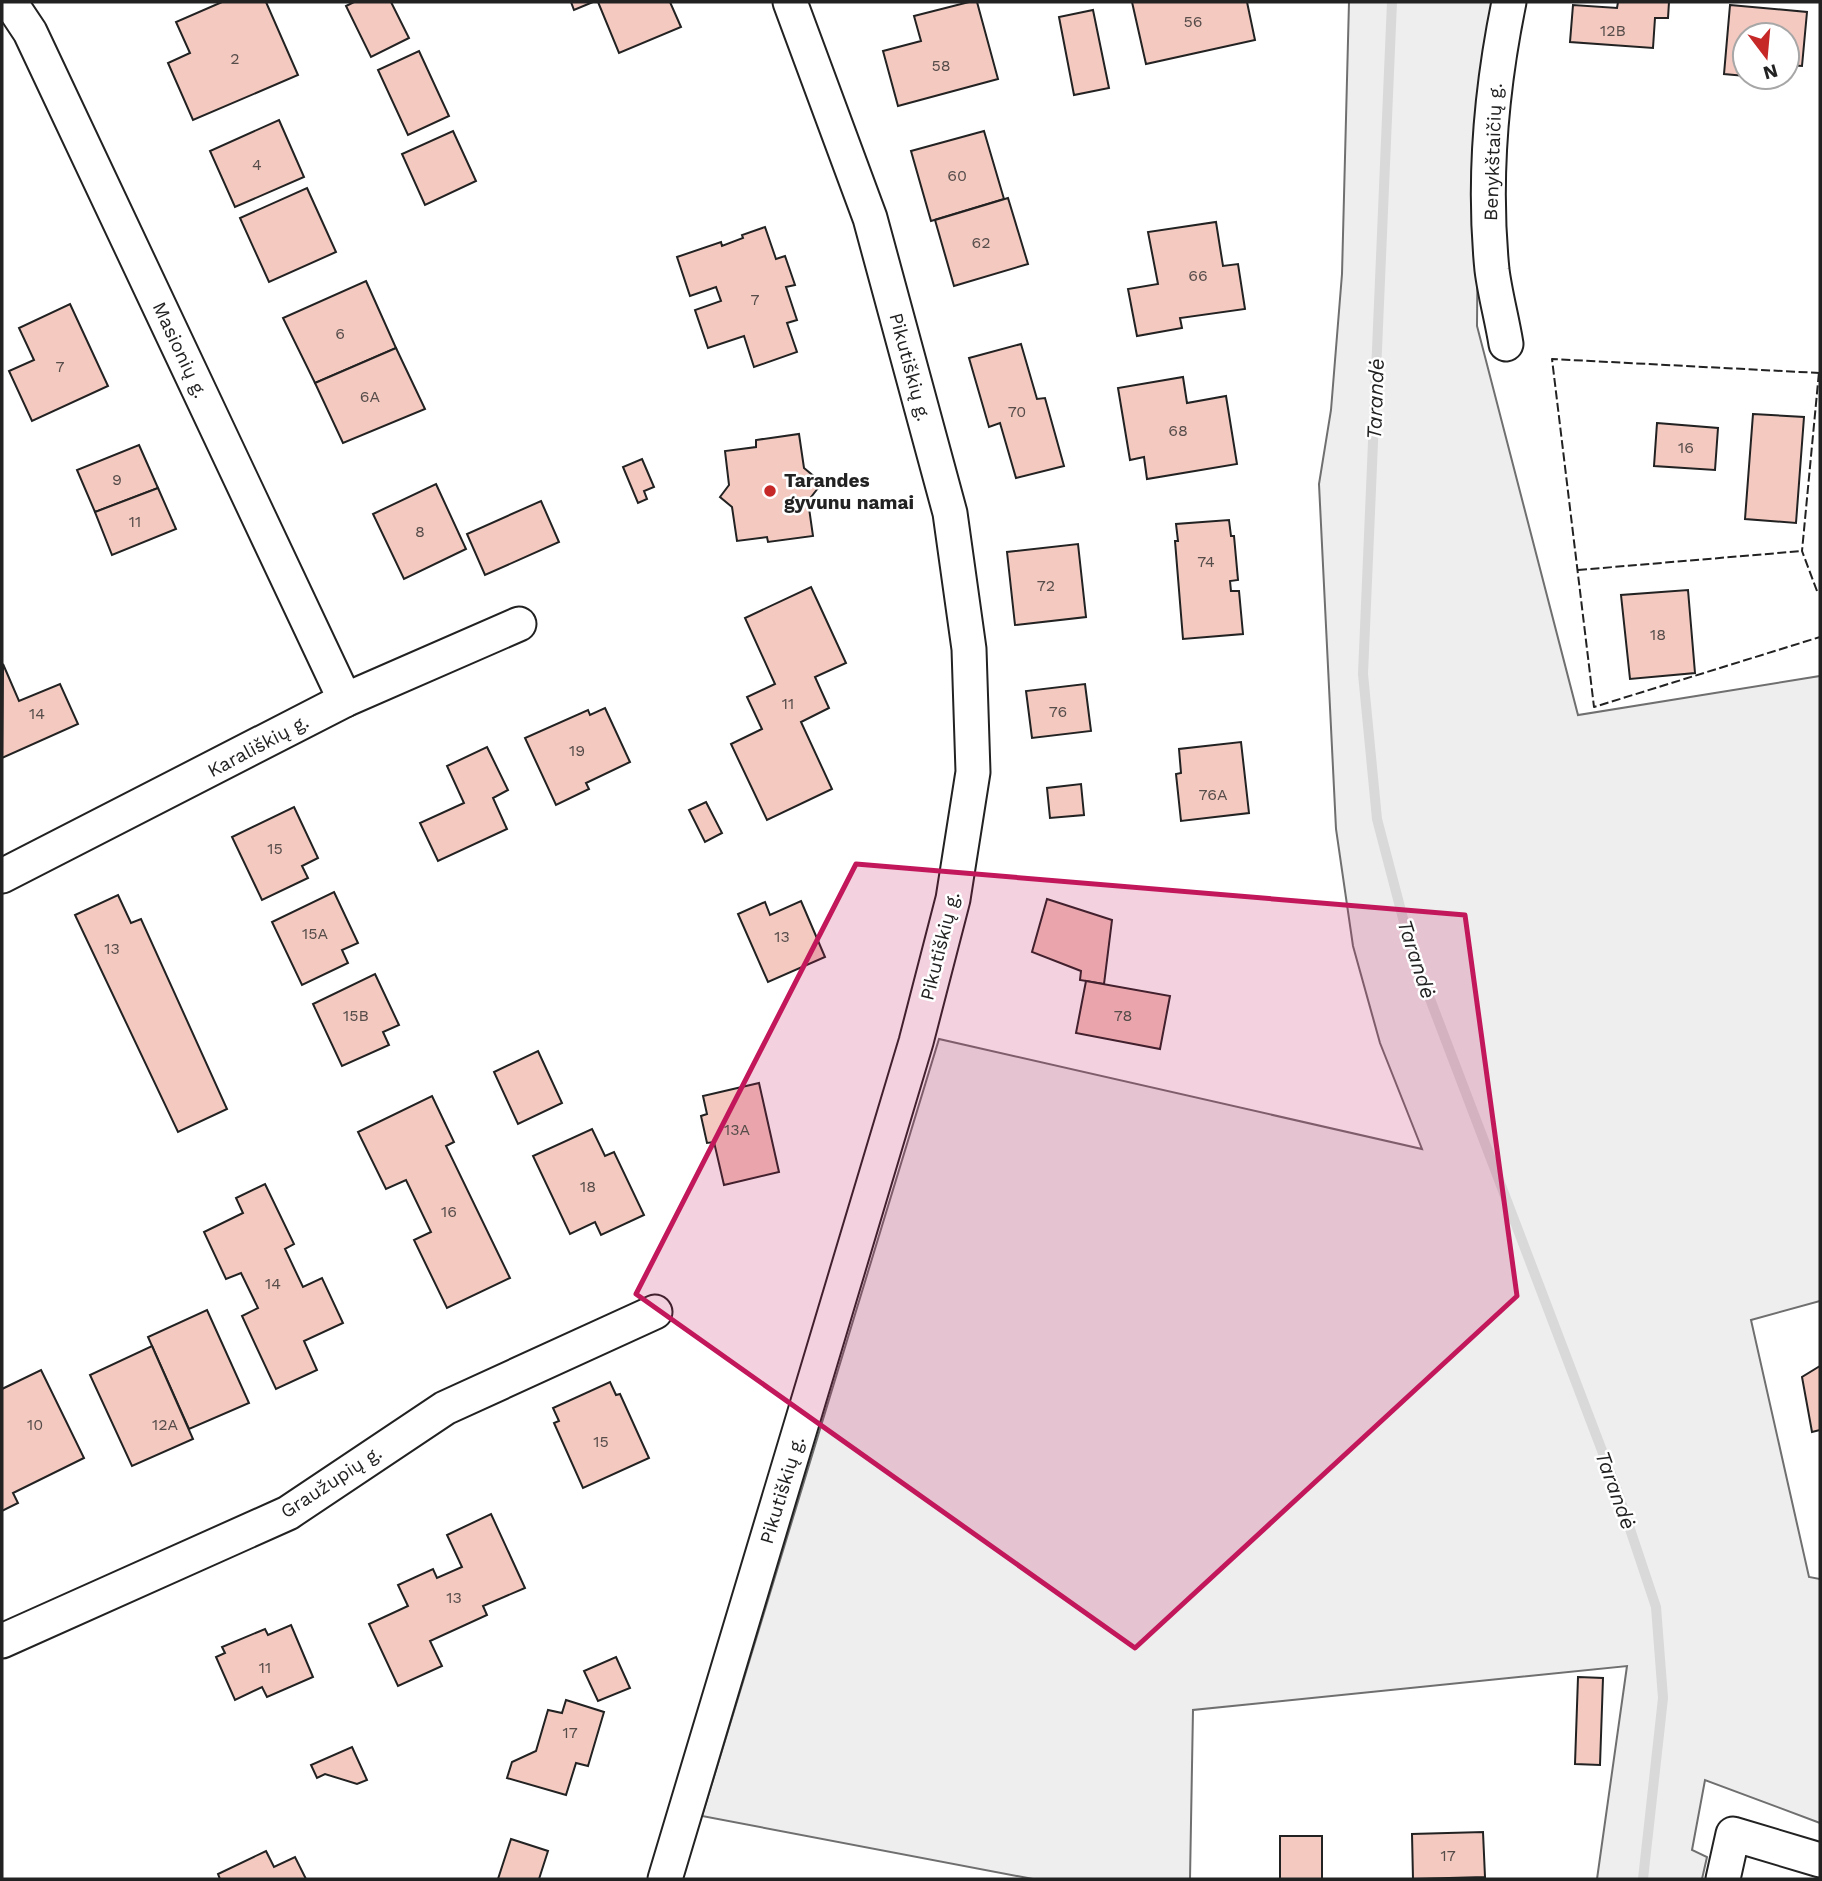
<svg xmlns="http://www.w3.org/2000/svg" width="1822" height="1881" font-family="'Work Sans',sans-serif">
<style>
.green{fill:#eee;stroke:#6f6f6f;stroke-width:2}
.lines{fill:none;stroke-linecap:round;stroke-linejoin:round}
.stream{stroke:#d9d9d9;stroke-width:10}
.building{fill:#f3c9c0;stroke:#222;stroke-width:2}
.minor-casing{stroke:#222;stroke-width:37}
.minor{stroke:#fff;stroke-width:33}
.fence{stroke:#222;stroke-width:2;stroke-dasharray:9 3.5;stroke-linecap:butt}
.marked{fill:#c2185b;fill-opacity:0.2;stroke:#c2185b;stroke-width:5;stroke-linejoin:round}
.poi-dot{fill:#c62828;stroke:#fff;stroke-width:2.5}
.labels{text-anchor:middle;dominant-baseline:central;stroke-width:5;stroke-linejoin:round;paint-order:stroke}
.number-label{font-size:16px;fill:#564c4a}
.street-label{font-size:19px;fill:#222;stroke:#fff}
.poi-label{font-size:19px;font-weight:bold;fill:#222;stroke:#fff;text-anchor:start}
.water-label{font-size:21px;font-style:italic;fill:#222;stroke:#fff}
</style>
<rect width="100%" height="100%" fill="#fff"/>
<polygon class="green" points="1349,2 1492,2 1478,209 1477,326 1578,715 1820,676 1820,1301 1751,1320 1809,1577 1820,1579 1820,1823 1705,1780 1692,1850 1707,1857 1702,1879 1597,1879 1627,1666 1193,1710 1190,1879 1033,1879 702,1816 939,1039 1422,1149 1380,1043 1353,946 1336,829 1319,484 1331,410 1342,274"/>
<g class="lines">
<polyline class="stream" points="1392,2 1363,674 1377,819 1411,949 1617,1490 1656,1607 1663,1698 1643,1879"/>
</g>
<g class="building">
<polygon points="222,2 266,2 298,75 193,120 168,63 190,53 176,22"/>
<polygon points="354,2 391,2 409,38 371,57 346,6"/>
<polygon points="571,2 593,2 574,10"/>
<polygon points="598,2 670,2 681,27 619,53"/>
<polygon points="969,2 977,2 998,79 898,106 883,51 921,41 914,16"/>
<polygon points="1132,2 1247,2 1255,40 1146,64"/>
<polygon points="1618,2 1669,2 1668,18 1655,18 1653,48 1570,42 1573,5 1617,8"/>
<polygon points="1730,5 1807,12 1802,66 1787,65 1787,35 1745,35 1745,76 1724,74"/>
<polygon points="1093,10 1109,88 1074,95 1059,17"/>
<polygon points="419,51 449,116 408,135 378,70"/>
<polygon points="279,120 304,177 235,207 210,151"/>
<polygon points="453,131 476,181 425,205 402,154"/>
<polygon points="984,131 1004,199 931,221 911,151"/>
<polygon points="307,188 336,252 269,282 240,218"/>
<polygon points="1008,198 1028,264 954,286 935,220"/>
<polygon points="1216,222 1223,266 1238,264 1245,309 1180,318 1182,328 1137,336 1128,289 1158,284 1148,232"/>
<polygon points="765,227 776,259 785,256 795,285 786,287 797,320 787,323 797,352 754,367 744,336 708,348 695,310 721,301 716,287 690,296 677,257 721,242 722,246 743,238 742,235"/>
<polygon points="366,281 396,348 315,383 283,318"/>
<polygon points="70,304 108,386 32,421 9,371 34,360 19,328"/>
<polygon points="1021,344 1037,399 1045,398 1064,466 1016,478 1000,423 989,427 969,358"/>
<polygon points="396,348 425,409 343,443 315,383"/>
<polygon points="1183,377 1187,403 1226,396 1237,464 1147,479 1144,457 1130,460 1118,388"/>
<polygon points="1753,414 1804,417 1796,523 1745,519"/>
<polygon points="1657,423 1718,428 1715,470 1654,466"/>
<polygon points="799,434 804,468 822,483 808,501 813,536 768,542 767,537 737,541 732,507 720,497 729,485 725,451 756,447 756,440"/>
<polygon points="139,445 158,488 95,512 77,470"/>
<polygon points="642,459 654,487 644,491 647,499 638,503 623,467"/>
<polygon points="436,484 466,549 404,579 373,514"/>
<polygon points="158,488 176,529 112,555 95,512"/>
<polygon points="541,501 559,542 485,575 467,534"/>
<polygon points="1229,520 1231,536 1234,536 1238,580 1230,581 1231,591 1239,591 1243,634 1183,639 1175,541 1178,541 1176,524"/>
<polygon points="1078,544 1086,617 1015,625 1007,552"/>
<polygon points="811,587 846,663 815,677 829,708 801,722 832,789 767,820 731,744 762,729 747,697 775,684 745,618"/>
<polygon points="1688,590 1695,673 1630,679 1621,595"/>
<polygon points="3,664 19,701 60,684 78,724 2,758"/>
<polygon points="1085,684 1091,731 1032,738 1026,691"/>
<polygon points="605,708 630,762 586,783 589,789 556,805 525,738 588,710 590,715"/>
<polygon points="1241,742 1249,813 1181,821 1176,774 1181,773 1179,749"/>
<polygon points="487,747 508,790 493,798 507,829 438,861 420,823 464,803 447,766"/>
<polygon points="1081,784 1084,815 1050,818 1047,788"/>
<polygon points="706,802 722,833 705,842 689,810"/>
<polygon points="294,807 318,858 302,866 308,878 262,900 232,837"/>
<polygon points="334,892 358,943 342,950 348,963 302,985 272,922"/>
<polygon points="118,895 131,923 141,919 227,1109 178,1132 75,915"/>
<polygon points="1047,899 1112,920 1104,984 1080,980 1081,971 1032,952"/>
<polygon points="801,901 825,957 768,982 738,914 765,902 770,915"/>
<polygon points="375,974 399,1025 383,1032 389,1045 342,1066 313,1004"/>
<polygon points="1086,981 1170,996 1160,1049 1076,1033"/>
<polygon points="538,1051 562,1103 518,1124 494,1072"/>
<polygon points="759,1083 779,1172 724,1185 714,1142 707,1143 701,1116 707,1114 703,1096"/>
<polygon points="432,1096 454,1142 446,1146 510,1278 447,1308 414,1240 431,1232 406,1180 386,1189 358,1132"/>
<polygon points="592,1129 605,1156 614,1152 644,1215 601,1235 595,1222 570,1234 533,1156"/>
<polygon points="265,1184 294,1244 285,1249 303,1287 322,1278 343,1323 304,1341 317,1370 276,1389 242,1316 258,1308 241,1273 226,1279 204,1232 243,1213 236,1198"/>
<polygon points="207,1310 249,1403 189,1429 148,1337"/>
<polygon points="152,1346 193,1439 132,1466 90,1375"/>
<polygon points="1820,1366 1820,1430 1812,1432 1802,1377"/>
<polygon points="41,1370 84,1458 13,1493 18,1503 2,1511 2,1389"/>
<polygon points="610,1382 616,1395 620,1394 649,1458 583,1488 554,1423 559,1421 553,1408"/>
<polygon points="491,1514 525,1588 483,1606 487,1615 430,1641 442,1666 398,1686 369,1624 408,1606 398,1585 433,1569 437,1578 462,1567 447,1535"/>
<polygon points="291,1625 313,1677 267,1697 262,1687 235,1700 216,1657 225,1653 222,1647 265,1629 268,1635"/>
<polygon points="616,1657 630,1688 598,1701 584,1671"/>
<polygon points="1578,1677 1603,1678 1600,1765 1575,1764"/>
<polygon points="566,1700 604,1712 588,1766 576,1763 566,1795 507,1778 512,1762 536,1751 548,1710 562,1713"/>
<polygon points="352,1747 367,1780 357,1784 325,1774 317,1778 311,1765"/>
<polygon points="1483,1832 1485,1877 1413,1879 1412,1834"/>
<rect x="1280" y="1836" width="42" height="43"/>
<polygon points="511,1839 548,1851 539,1879 498,1879"/>
<polygon points="266,1851 274,1867 295,1857 306,1879 220,1879 218,1874"/>
</g>
<g class="lines">
<defs>
<g id="minor">
<polyline points="10,2 30,32 345,700"/>
<path d="M1506 344C1502 319 1495 294 1492 270 1483 180 1491 90 1509 2"/>
<polyline points="2,876 345,700 519,624"/>
<polyline points="2,1641 288,1513 445,1408 655,1312"/>
<polyline points="665,1879 916,1042 953,899 973,772 969,649 950,513 870,218 790,2"/>
<polyline points="1723,1879 1733,1834 1820,1860"/>
</g>
</defs>
<use href="#minor" class="minor-casing"/>
<use href="#minor" class="minor"/>
<g class="fence">
<polyline points="1820,373 1552,359 1594,707 1820,637"/>
<polyline points="1578,570 1802,551"/>
<polyline points="1817,591 1802,551 1819,372"/>
</g>
</g>
<path class="marked" d="M856 864 1465 915 1517 1296 1135 1648 636 1294Z"/>
<circle class="poi-dot" cx="770" cy="491" r="7"/>
<g class="labels">
<g class="number-label">
<text x="1193" y="21">56</text>
<text x="1613" y="30">12B</text>
<text x="235" y="58">2</text>
<text x="941" y="65">58</text>
<text x="257" y="164">4</text>
<text x="957" y="175">60</text>
<text x="981" y="242">62</text>
<text x="1198" y="275">66</text>
<text x="755" y="299">7</text>
<text x="340" y="333">6</text>
<text x="60" y="366">7</text>
<text x="370" y="396">6A</text>
<text x="1017" y="411">70</text>
<text x="1178" y="430">68</text>
<text x="1686" y="447">16</text>
<text x="117" y="479">9</text>
<text x="135" y="521">11</text>
<text x="420" y="531">8</text>
<text x="1206" y="561">74</text>
<text x="1046" y="585">72</text>
<text x="1658" y="634">18</text>
<text x="788" y="703">11</text>
<text x="1058" y="711">76</text>
<text x="37" y="713">14</text>
<text x="577" y="750">19</text>
<text x="1213" y="794">76A</text>
<text x="275" y="848">15</text>
<text x="315" y="933">15A</text>
<text x="782" y="936">13</text>
<text x="112" y="948">13</text>
<text x="356" y="1015">15B</text>
<text x="1123" y="1015">78</text>
<text x="737" y="1129">13A</text>
<text x="588" y="1186">18</text>
<text x="449" y="1211">16</text>
<text x="273" y="1283">14</text>
<text x="35" y="1424">10</text>
<text x="165" y="1424">12A</text>
<text x="601" y="1441">15</text>
<text x="454" y="1597">13</text>
<text x="265" y="1667">11</text>
<text x="570" y="1732">17</text>
<text x="1448" y="1855">17</text>
</g>
<g class="street-label">
<text transform="translate(1493 152) rotate(-88)">Benykštaičių g.</text>
<text transform="translate(180 350) rotate(65)">Masionių g.</text>
<text transform="translate(910 367) rotate(75)">Pikutiškių g.</text>
<text transform="translate(258 746) rotate(-28)">Karališkių g.</text>
<text transform="translate(940 946) rotate(-76)">Pikutiškių g.</text>
<text transform="translate(331 1482) rotate(-33)">Graužupių g.</text>
<text transform="translate(782 1490) rotate(-73)">Pikutiškių g.</text>
</g>
<g class="poi-label">
<text x="784" y="480">Tarandes<tspan x="784" dy="22">gyvunu namai</tspan></text>
</g>
<g class="water-label">
<text transform="translate(1375 399) rotate(-88)">Tarandė</text>
<text transform="translate(1417 959) rotate(72)">Tarandė</text>
<text transform="translate(1616 1490) rotate(70)">Tarandė</text>
</g>
</g>
<rect width="1822" height="1881" fill="none" stroke="#222222" stroke-width="7"/>
<g transform="translate(1766 56) rotate(164)"><circle r="33" fill="#ffffff" stroke="#a7a7a7" stroke-width="2"/>
<path d="M0-5L12 26L0 18L-12 26Z" fill="#c62828"/>
<text y="-10" font-size="19" font-weight="bold" text-anchor="middle" fill="#222222">N</text>
</g>
</svg>
